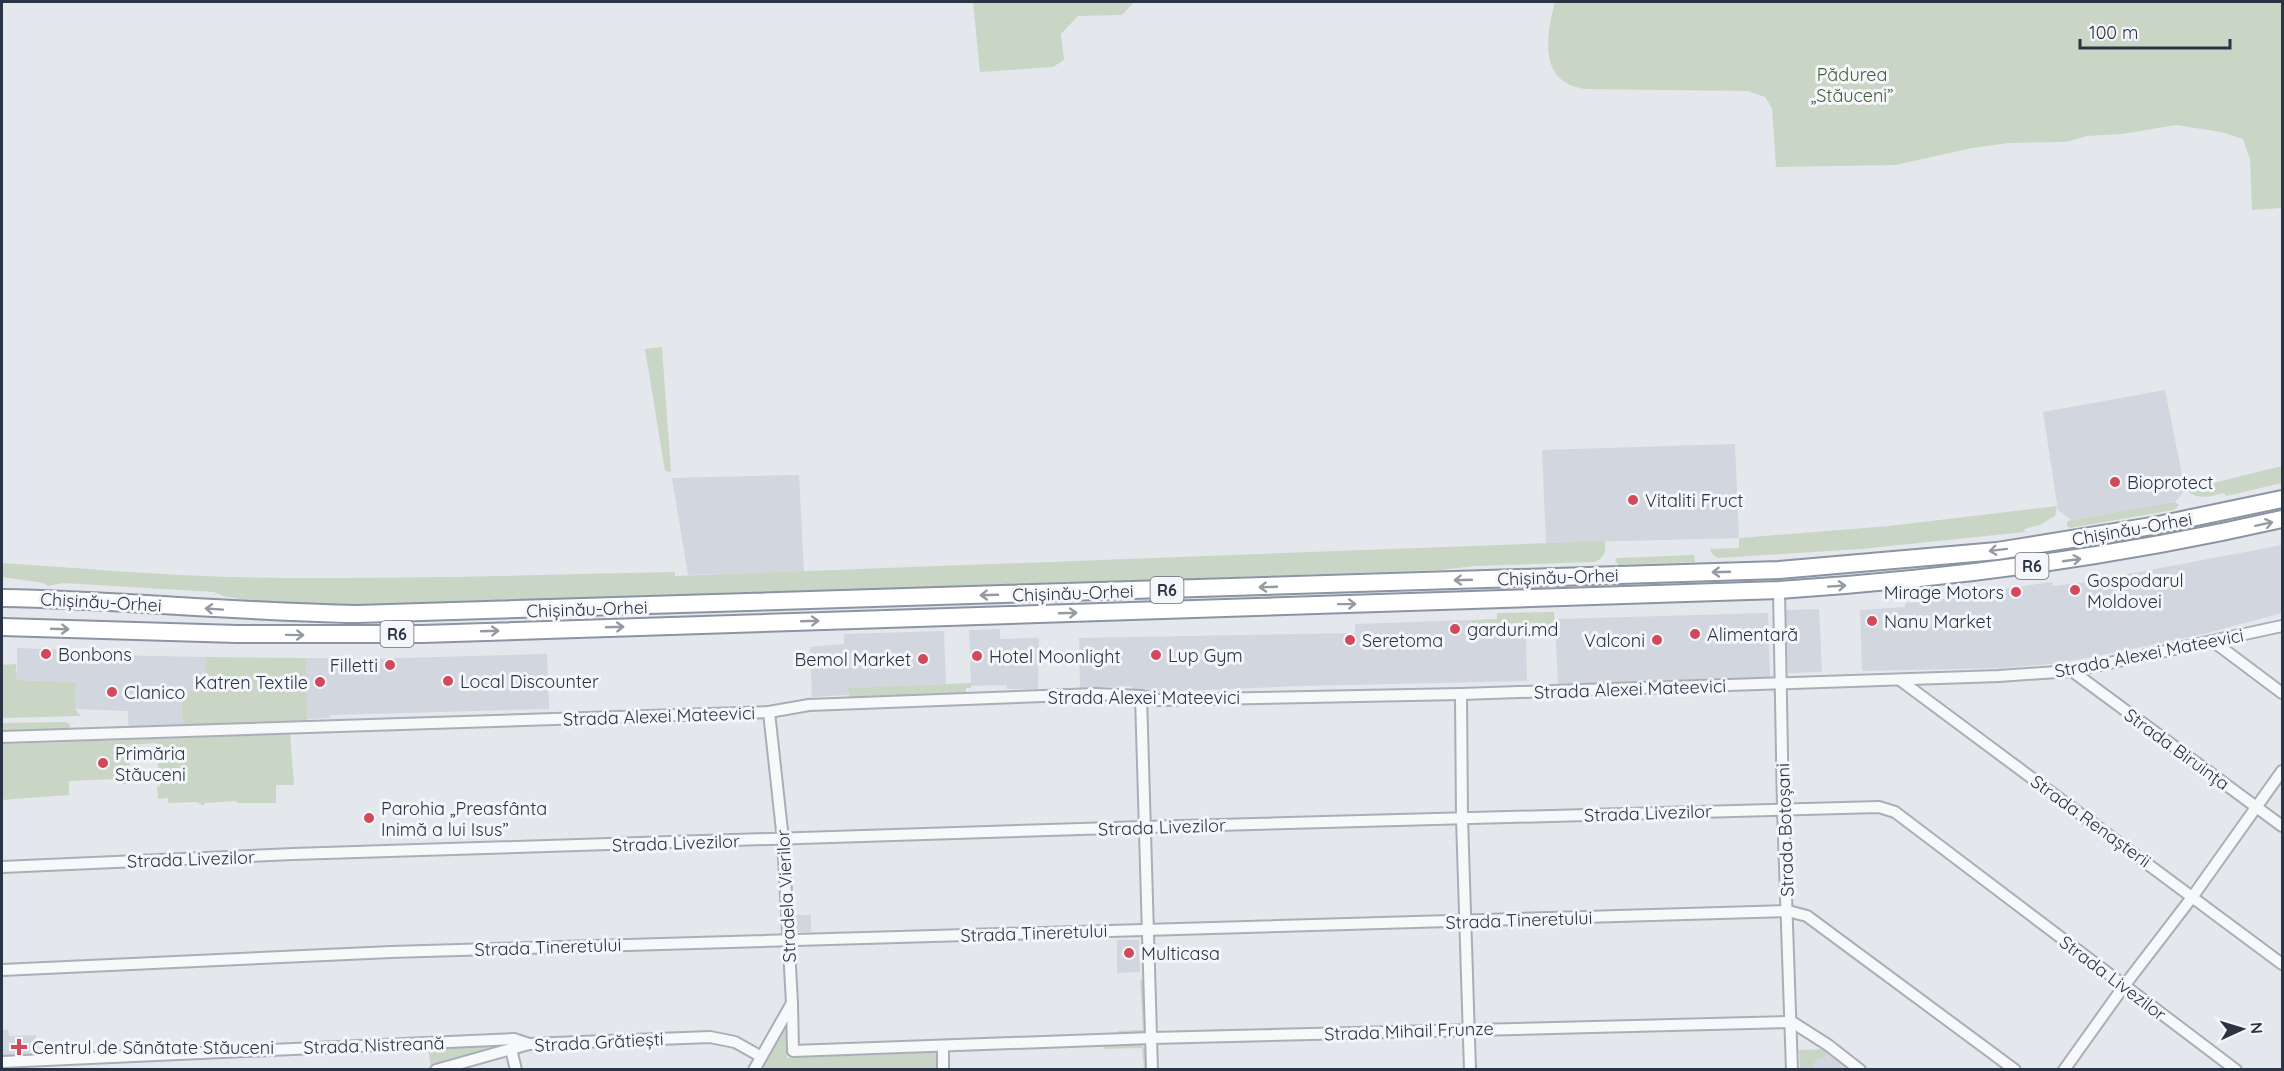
<svg xmlns="http://www.w3.org/2000/svg" width="2284" height="1071" font-family="Quicksand,sans-serif">
<style>
.built{fill:#d2d6de}
.green{fill:#c9d6c5}
.lines{fill:none;stroke-linecap:round;stroke-linejoin:round}
.minor-casing{stroke:#a9aeb7;stroke-width:14}
.trunk-casing{stroke:#8b94a3;stroke-width:20}
.minor{stroke:#f7f8fa;stroke-width:10}
.trunk{stroke:#fff;stroke-width:16}
.oneway{stroke:#959aa2}
.poi-dot{fill:#d1495b;stroke:#f4f6f9;stroke-width:2}
.labels{text-anchor:middle;dominant-baseline:central;stroke-width:6;stroke-linejoin:round;paint-order:stroke}
.shield{fill:#f4f6f9;stroke:#676e7b;stroke-width:1.5}
.shield-label{font-size:16px;font-weight:bold;fill:#2b3445}
.park-label{font-size:18px;fill:#3f6138;stroke:#f4f6f9}
.poi-label{font-size:18px;fill:#2b3445;stroke:#f4f6f9;text-anchor:start}
.street-label{font-size:18px;fill:#2b3445;stroke:#f4f6f9}
</style>
<rect width="100%" height="100%" fill="#e4e7ec"/>
<g class="built">
<polygon points="2165,390 2185,490 2175,502 2071,520 2058,510 2043,412"/>
<polygon points="1735,444 1739,538 1546,543 1542,450"/>
<polygon points="799,475 804,572 688,575 672,478"/>
<polygon points="2282,545 2282,613 2200,635 2062,663 2000,668 1862,671 1860,610 1905,607 1905,603 2003,592 2003,589 2052,582 2053,586 2094,581 2095,591 2135,585 2134,573"/>
<polygon points="1819,609 1822,672 1788,673 1786,610"/>
<polygon points="1768,613 1770,678 1558,684 1555,619"/>
<polygon points="1472,620 1472,637 1526,635 1527,681 1300,686 1180,691 1179,693 1149,693 1133,690 1132,686 1080,688 1079,638 1355,633 1355,624"/>
<polygon points="1000,629 1000,639 1039,638 1038,689 1007,689 1006,685 971,686 969,630"/>
<polygon points="944,631 946,684 849,688 848,695 812,697 810,647 844,644 844,634"/>
<polygon points="17,648 72,650 76,652 103,652 106,655 206,657 206,691 181,699 183,725 131,727 128,724 128,711 75,709 76,682 17,680"/>
<polygon points="547,654 549,709 330,715 330,718 307,719 306,658 329,658 329,660"/>
<polygon points="795,915 811,915 811,932 796,932"/>
<polygon points="1117,940 1139,940 1140,972 1117,973"/>
<polygon points="2,1030 8,1030 9,1036 36,1035 38,1057 2,1059"/>
<polygon points="1826,1050 1846,1067 1844,1069 1800,1069 1800,1051"/>
</g>
<g class="green">
<polygon points="973,2 1134,2 1122,15 1078,16 1061,34 1064,60 1053,67 980,72"/>
<path d="M1555 2H2282V208L2252 210 2250 159 2243 139 2221 132 2176 125 2122 134 2087 136 2066 142 2009 143 1972 148 1896 165 1776 167 1772 108 1765 97 1748 91 1585 89C1538 82 1546 37 1555 2Z"/>
<polygon points="662,347 671,472 665,471 645,349"/>
<path d="M2282 466V483L2226 496 2224 493C2208 497 2199 500 2185 490Z"/>
<polygon points="2175,502 2179,505 2174,510 2070,528 2067,526 2067,522 2071,520"/>
<polygon points="2057,506 2055,516 2040,525 2024,529 2025,532 1861,549 1718,558 1712,554 1710,549 1739,548 1739,538 1889,526"/>
<path d="M1605 541C1606 552 1605 558 1594 562L1476 566 1440 570 400 606 263 603 223 596 214 592 63 583 48 586 44 583 2 577V563C79 568 156 575 233 577 380 580 528 575 675 572V576Z"/>
<polygon points="1694,555 1695,562 1619,565 1615,561 1617,558"/>
<polygon points="2134,573 2135,585 2095,591 2094,578"/>
<polygon points="1554,612 1556,635 1472,637 1472,620 1497,619 1497,613"/>
<polygon points="206,657 306,658 307,722 183,725 181,699 184,698 184,691 206,691"/>
<polygon points="16,664 17,680 76,682 75,709 81,716 2,718 2,665"/>
<polygon points="971,683 971,688 966,688 966,694 849,699 848,688"/>
<polygon points="66,722 70,725 69,731 2,733 2,723"/>
<polygon points="290,734 294,785 276,785 276,803 237,803 236,801 204,803 204,806 197,802 168,803 168,798 158,799 157,787 160,786 156,743 129,745 131,784 123,784 115,779 69,781 69,795 2,800 2,744"/>
<polygon points="1140,979 1144,981 1146,1029 1143,1033 1117,1035 1117,1031 1143,1030"/>
<polygon points="789,1016 787,1058 938,1052 939,1069 761,1070"/>
<polygon points="513,1042 517,1044 431,1067 428,1048"/>
<polygon points="1105,1044 1142,1045 1146,1050 1147,1069 1144,1069 1142,1048 1103,1049"/>
<polygon points="1825,1049 1830,1054 1815,1061 1812,1069 1800,1069 1799,1050"/>
</g>
<g class="lines">
<defs>
<g id="minor">
<polyline points="1779,590 1783,809 1792,1070"/>
<polyline points="2214,642 2282,693"/>
<polyline points="2072,671 2282,826"/>
<polyline points="1900,680 2282,964"/>
<polyline points="1461,694 1462,818 1470,1070"/>
<polyline points="1141,696 1152,1070"/>
<polyline points="2,737 769,712 809,705 1096,694 1141,696 1157,700 1461,694 1999,676 2072,671 2282,626"/>
<polyline points="2,867 293,854 1145,827 1879,807 1895,812 2236,1070"/>
<polyline points="2,970 391,952 1788,911 1807,916 2015,1070"/>
<polyline points="792,1003 793,1051 1152,1038 1792,1022 1828,1045 1860,1070"/>
<polyline points="943,1046 943,1070"/>
<polyline points="511,1049 516,1070"/>
<polyline points="2,1062 514,1039 529,1044"/>
<polyline points="436,1070 529,1044 710,1037 735,1042 760,1056"/>
<polyline points="754,1070 792,1003 783,840 769,712"/>
<polyline points="2064,1070 2124,986 2193,896 2282,771"/>
</g>
<g id="trunk">
<path d="M2 598C120 600 238 612 357 614L1779 570 1997 551 2158 525 2282 499"/>
<path d="M2 627 237 634H422L1779 590C1949 579 2116 557 2282 519"/>
</g>
</defs>
<use href="#minor" class="minor-casing"/>
<use href="#trunk" class="trunk-casing"/>
<use href="#minor" class="minor"/>
<use href="#trunk" class="trunk"/>
</g>
<defs><path id="oneway-shaft" d="M-6 0H5M1.5-3L5.5 0L1.5 3" fill="none" stroke-width="1.6" stroke-linecap="round" stroke-linejoin="round" transform="scale(1.5)"/></defs>
<g class="oneway">
<use href="#oneway-shaft" transform="translate(2264 524) rotate(-12)"/>
<use href="#oneway-shaft" transform="translate(1998 550) rotate(173)"/>
<use href="#oneway-shaft" transform="translate(2072 560) rotate(-8)"/>
<use href="#oneway-shaft" transform="translate(1721 572) rotate(178)"/>
<use href="#oneway-shaft" transform="translate(1463 580) rotate(178)"/>
<use href="#oneway-shaft" transform="translate(1837 586) rotate(-4)"/>
<use href="#oneway-shaft" transform="translate(1268 587) rotate(178)"/>
<use href="#oneway-shaft" transform="translate(989 595) rotate(178)"/>
<use href="#oneway-shaft" transform="translate(1347 604) rotate(-1)"/>
<use href="#oneway-shaft" transform="translate(214 609) rotate(-176)"/>
<use href="#oneway-shaft" transform="translate(1068 613) rotate(-2)"/>
<use href="#oneway-shaft" transform="translate(810 621) rotate(-2)"/>
<use href="#oneway-shaft" transform="translate(615 627) rotate(-2)"/>
<use href="#oneway-shaft" transform="translate(60 629) rotate(2)"/>
<use href="#oneway-shaft" transform="translate(490 631) rotate(-2)"/>
<use href="#oneway-shaft" transform="translate(295 635) rotate(1)"/>
</g>
<g class="poi-dot">
<circle cx="2115" cy="482" r="6"/>
<circle cx="1633" cy="500" r="6"/>
<circle cx="2075" cy="590" r="6"/>
<circle cx="2016" cy="592" r="6"/>
<circle cx="1872" cy="621" r="6"/>
<circle cx="1455" cy="629" r="6"/>
<circle cx="1695" cy="634" r="6"/>
<circle cx="1350" cy="640" r="6"/>
<circle cx="1657" cy="640" r="6"/>
<circle cx="46" cy="654" r="6"/>
<circle cx="1156" cy="655" r="6"/>
<circle cx="977" cy="656" r="6"/>
<circle cx="923" cy="659" r="6"/>
<circle cx="390" cy="665" r="6"/>
<circle cx="448" cy="681" r="6"/>
<circle cx="320" cy="682" r="6"/>
<circle cx="112" cy="692" r="6"/>
<circle cx="103" cy="763" r="6"/>
<circle cx="369" cy="818" r="6"/>
<circle cx="1129" cy="953" r="6"/>
<path d="M16 1038h6v6h6v6h-6v6h-6v-6h-6v-6h6z"/>
</g>
<g class="labels">
<g class="shield">
<rect x="2015.5" y="553" width="33" height="26" rx="4.5"/>
<rect x="1150.5" y="577" width="33" height="26" rx="4.5"/>
<rect x="380.5" y="621" width="33" height="26" rx="4.5"/>
</g>
<g class="shield-label">
<text x="2032" y="566">R6</text>
<text x="1167" y="590">R6</text>
<text x="397" y="634">R6</text>
</g>
<g class="park-label">
<text x="1852" y="74">Pădurea<tspan x="1852" dy="21">„Stăuceni”</tspan></text>
</g>
<g class="poi-label">
<text x="2127" y="482">Bioprotect</text>
<text x="1645" y="500">Vitaliti Fruct</text>
<text x="2087" y="580">Gospodarul<tspan x="2087" dy="21">Moldovei</tspan></text>
<text x="2004" y="592" text-anchor="end">Mirage Motors</text>
<text x="1884" y="621">Nanu Market</text>
<text x="1467" y="629">garduri.md</text>
<text x="1707" y="634">Alimentară</text>
<text x="1362" y="640">Seretoma</text>
<text x="1645" y="640" text-anchor="end">Valconi</text>
<text x="58" y="654">Bonbons</text>
<text x="1168" y="655">Lup Gym</text>
<text x="989" y="656">Hotel Moonlight</text>
<text x="911" y="659" text-anchor="end">Bemol Market</text>
<text x="378" y="665" text-anchor="end">Filletti</text>
<text x="460" y="681">Local Discounter</text>
<text x="308" y="682" text-anchor="end">Katren Textile</text>
<text x="124" y="692">Clanico</text>
<text x="115" y="753">Primăria<tspan x="115" dy="21">Stăuceni</tspan></text>
<text x="381" y="808">Parohia „Preasfânta<tspan x="381" dy="21">Inimă a lui Isus”</tspan></text>
<text x="1141" y="953">Multicasa</text>
<text x="32" y="1047">Centrul de Sănătate Stăuceni</text>
</g>
<g class="street-label">
<text transform="translate(2132 529) rotate(-10)">Chișinău-Orhei</text>
<text transform="translate(1558 577) rotate(-2)">Chișinău-Orhei</text>
<text transform="translate(1073 593) rotate(-2)">Chișinău-Orhei</text>
<text transform="translate(101 602) rotate(3)">Chișinău-Orhei</text>
<text transform="translate(587 609) rotate(-2)">Chișinău-Orhei</text>
<text transform="translate(2149 653) rotate(-11)">Strada Alexei Mateevici</text>
<text transform="translate(1630 689) rotate(-2)">Strada Alexei Mateevici</text>
<text x="1144" y="697">Strada Alexei Mateevici</text>
<text transform="translate(659 716) rotate(-2)">Strada Alexei Mateevici</text>
<text transform="translate(2177 749) rotate(36)">Strada Biruința</text>
<text transform="translate(1648 813) rotate(-2)">Strada Livezilor</text>
<text transform="translate(2091 821) rotate(36)">Strada Renașterii</text>
<text transform="translate(1162 827) rotate(-2)">Strada Livezilor</text>
<text transform="translate(1785 830) rotate(-92)">Strada Botoșani</text>
<text transform="translate(676 843) rotate(-2)">Strada Livezilor</text>
<text transform="translate(191 859) rotate(-2)">Strada Livezilor</text>
<text transform="translate(786 896) rotate(-93)">Stradela Vierilor</text>
<text transform="translate(1519 920) rotate(-2)">Strada Tineretului</text>
<text transform="translate(1034 933) rotate(-2)">Strada Tineretului</text>
<text transform="translate(548 947) rotate(-2)">Strada Tineretului</text>
<text transform="translate(2113 978) rotate(37)">Strada Livezilor</text>
<text transform="translate(1409 1031) rotate(-2)">Strada Mihail Frunze</text>
<text transform="translate(599 1042) rotate(-3)">Strada Grătiești</text>
<text transform="translate(374 1045) rotate(-2)">Strada Nistreană</text>
</g>
</g>
<rect width="2284" height="1071" fill="none" stroke="#2b3445" stroke-width="6"/>
<g transform="translate(2242 1029) rotate(86)" stroke="#f4f6f9" stroke-width="4.5" paint-order="stroke">
<path d="M0-4.5L10 22L0 15L-10 22Z" fill="#2b3445"/>
<text y="-9" font-size="16" font-weight="bold" text-anchor="middle" fill="#2b3445">N</text>
</g>
<path d="M2080 39v9h150v-9" fill="none" stroke="#2b3445" stroke-width="3"/>
<text x="2089" y="39" font-size="18" fill="#2b3445" stroke="#f4f6f9" stroke-width="4.5" paint-order="stroke">100 m</text>
</svg>
